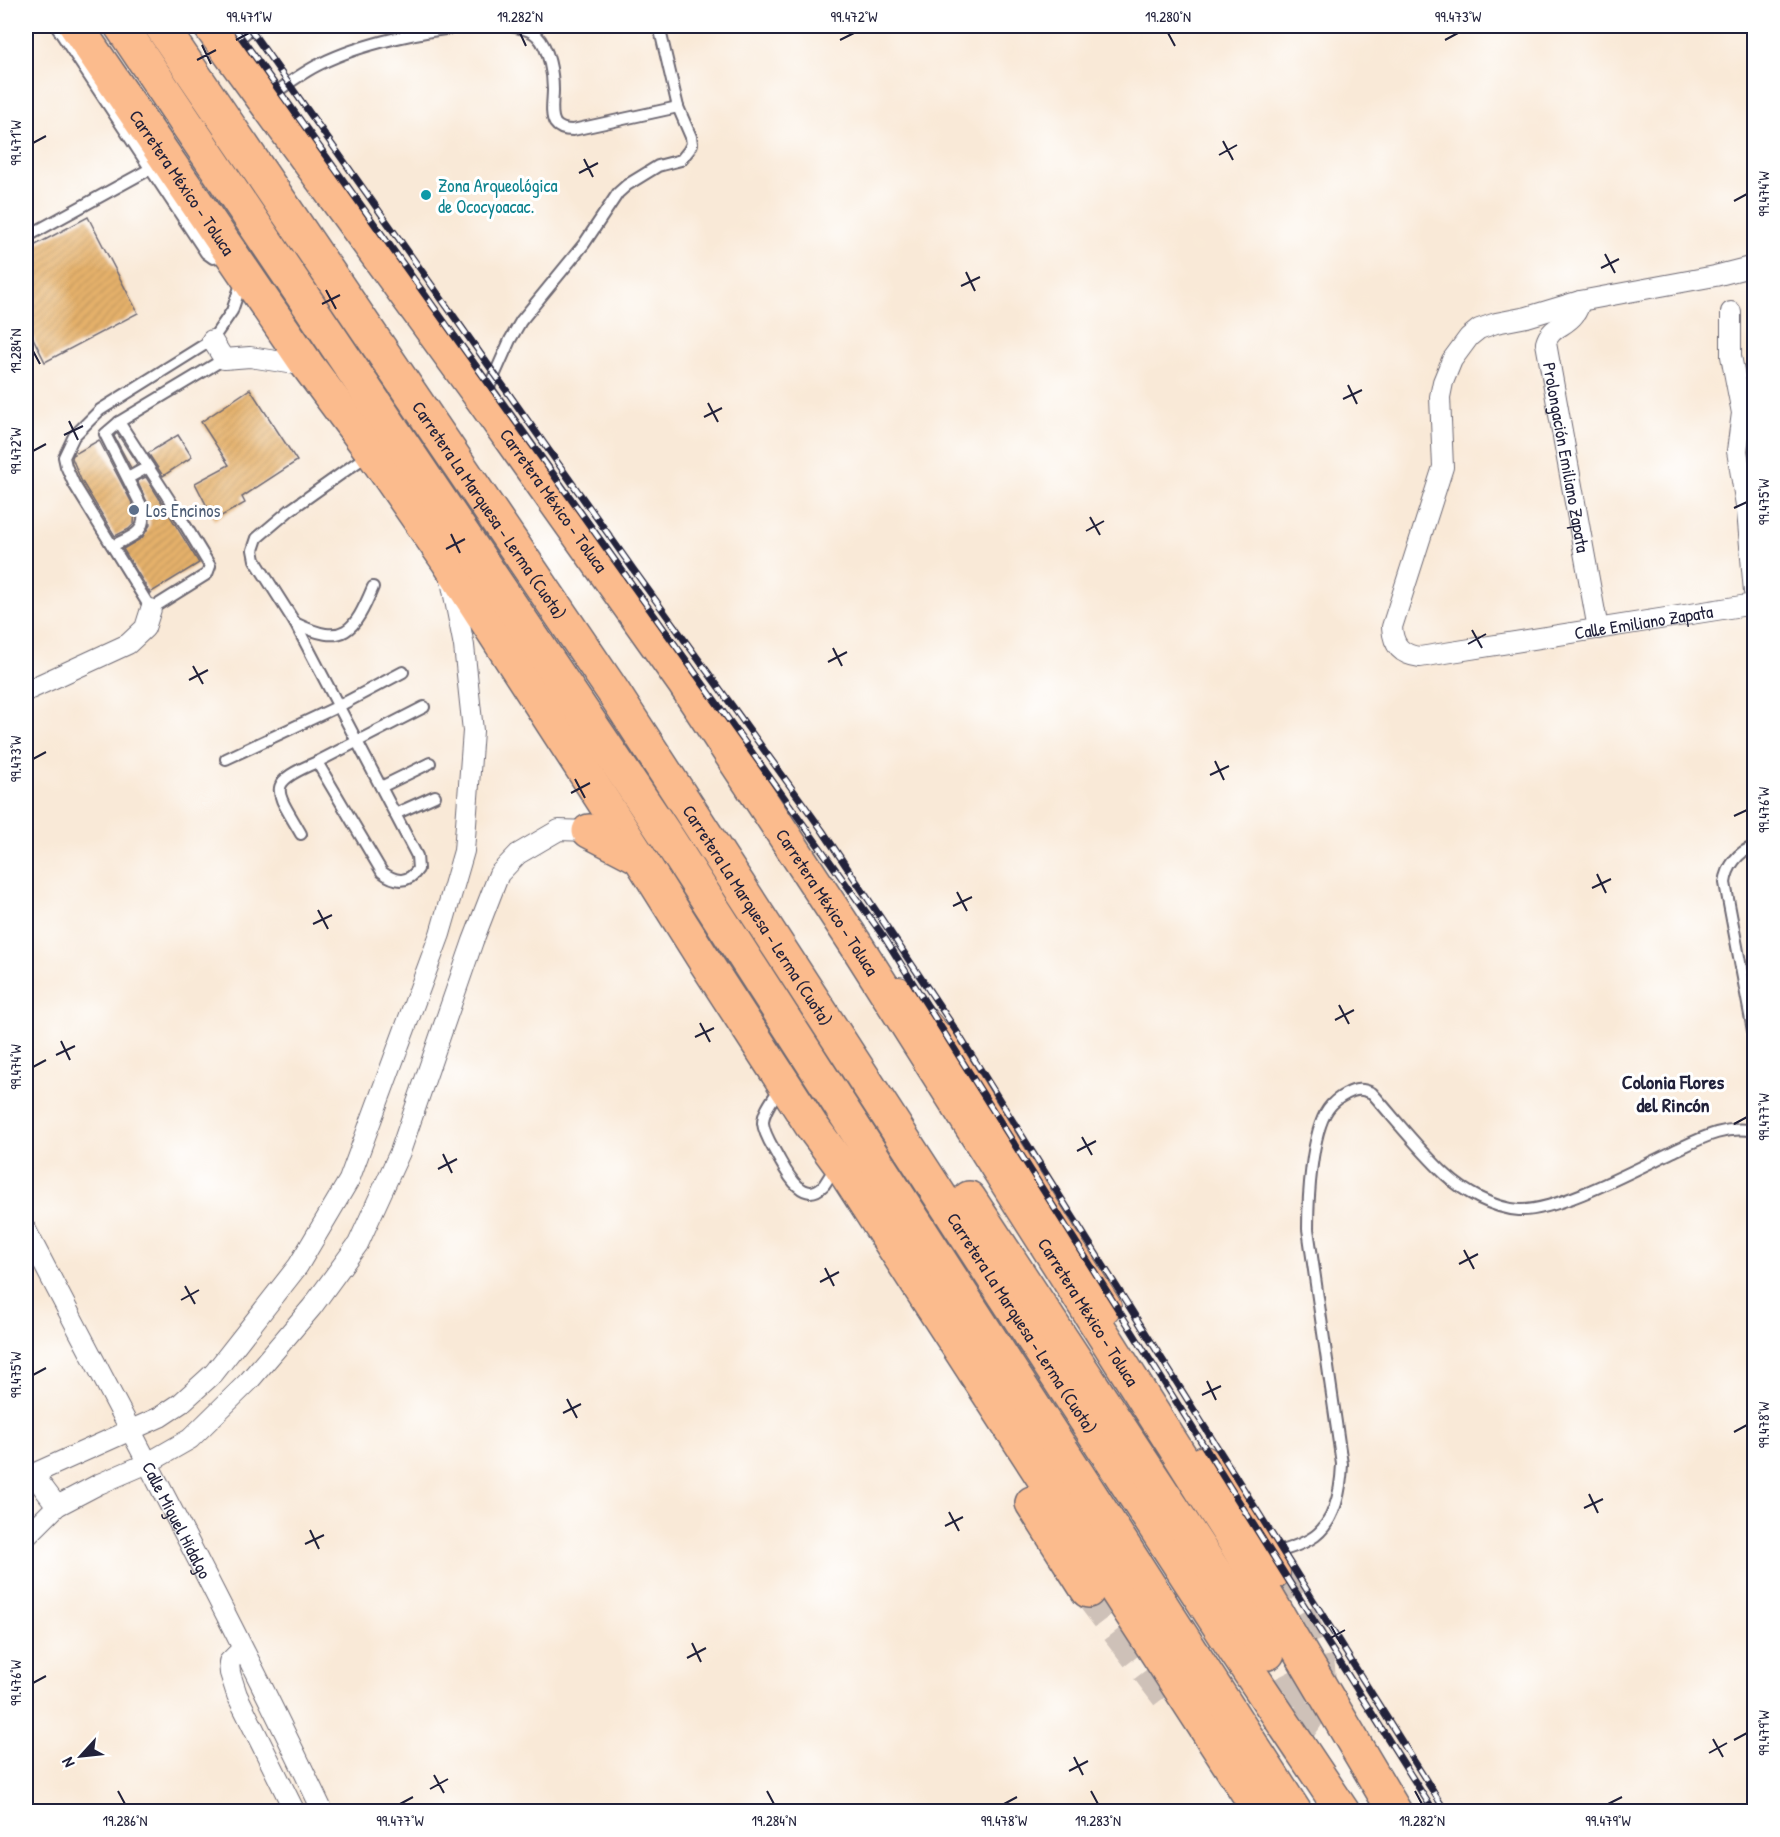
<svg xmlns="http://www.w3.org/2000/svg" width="1780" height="1837" font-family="'Patrick Hand',sans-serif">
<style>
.building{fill:url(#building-hatch)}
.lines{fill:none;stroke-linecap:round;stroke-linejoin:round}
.primary-tunnel{stroke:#cec1b8;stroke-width:32;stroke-dasharray:32 16;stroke-linecap:butt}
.motorway-tunnel{stroke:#cec1b8;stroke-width:33;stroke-dasharray:33 16;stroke-linecap:butt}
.service-casing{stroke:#6d6872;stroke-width:14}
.minor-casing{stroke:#6d6872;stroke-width:22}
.primary-casing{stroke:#6d6872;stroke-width:34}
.motorway-casing{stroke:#6d6872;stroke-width:36}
.service{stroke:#fff;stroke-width:10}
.minor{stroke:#fff;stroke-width:20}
.primary{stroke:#fbbb8d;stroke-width:32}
.motorway{stroke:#fbbb8d;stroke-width:33}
.rail-casing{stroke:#22223b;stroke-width:7}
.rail{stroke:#fff;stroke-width:4.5;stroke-dasharray:14;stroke-linecap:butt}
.ticks{fill:none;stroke:#22223b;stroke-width:2}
.culture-dot{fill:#0f9aa8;stroke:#fff;stroke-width:2}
.service-dot{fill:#5c6f8a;stroke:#fff;stroke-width:2}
.labels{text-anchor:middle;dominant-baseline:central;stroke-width:6;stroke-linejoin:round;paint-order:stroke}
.street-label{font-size:18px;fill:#22223b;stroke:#fff}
.culture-label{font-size:18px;fill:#0d838f;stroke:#fff;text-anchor:start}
.service-label{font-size:18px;fill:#4e5e75;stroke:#fff;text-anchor:start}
.neighbourhood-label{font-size:20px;font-weight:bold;fill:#22223b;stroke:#fff}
.neatline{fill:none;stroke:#22223b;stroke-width:2}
.ticks-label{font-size:15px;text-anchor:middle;fill:#22223b}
</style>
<defs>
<pattern id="building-hatch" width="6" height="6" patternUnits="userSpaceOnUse" patternTransform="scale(1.5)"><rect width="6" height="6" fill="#e5b16b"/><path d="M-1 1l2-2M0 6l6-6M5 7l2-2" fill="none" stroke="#c4985e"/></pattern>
</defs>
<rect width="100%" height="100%" fill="#fff"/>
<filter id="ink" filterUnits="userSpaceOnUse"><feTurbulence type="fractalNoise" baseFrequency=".0167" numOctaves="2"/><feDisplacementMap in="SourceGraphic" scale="12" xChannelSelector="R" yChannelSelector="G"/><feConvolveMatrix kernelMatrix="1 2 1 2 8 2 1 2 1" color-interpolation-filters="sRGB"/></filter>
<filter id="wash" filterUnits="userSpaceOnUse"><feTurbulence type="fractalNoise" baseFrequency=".008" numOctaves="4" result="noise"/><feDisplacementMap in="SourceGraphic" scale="24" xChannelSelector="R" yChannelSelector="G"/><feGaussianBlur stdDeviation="1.35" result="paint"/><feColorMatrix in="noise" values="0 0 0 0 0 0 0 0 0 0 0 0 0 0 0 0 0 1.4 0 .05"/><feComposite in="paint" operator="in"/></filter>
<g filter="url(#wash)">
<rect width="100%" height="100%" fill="#f9e9d7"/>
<g id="blocks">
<g class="building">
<polygon points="88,217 138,313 45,362 26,324 26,250"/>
<polygon points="250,389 297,461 242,497 245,503 214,520 195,483 229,465 201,422"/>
<polygon points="117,433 137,464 131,468 114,436"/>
<polygon points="178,435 192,457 163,476 148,453"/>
<polygon points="99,440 135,509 134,524 129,529 115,536 81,480 72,458 73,455"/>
<polygon points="146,477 199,563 150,593 123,549 142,538 150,525 149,506 137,481"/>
</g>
</g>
</g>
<g filter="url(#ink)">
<use href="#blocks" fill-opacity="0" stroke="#6d6872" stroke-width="1.5"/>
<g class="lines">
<path class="primary-tunnel" d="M1274 1573C1298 1614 1336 1660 1312 1710 1307 1720 1300 1728 1293 1737"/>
<g class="motorway-tunnel">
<polyline points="1088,1591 1174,1704"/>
<path d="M1232 1759C1253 1768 1277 1747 1293 1737 1297 1705 1285 1679 1268 1653"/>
</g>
<defs>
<g id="service">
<polyline points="56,26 206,253 213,258 228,255"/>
<path d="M511 26C519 28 531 29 537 36 549 48 553 74 553 90 553 100 550 115 555 123 559 129 566 130 573 130L678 107"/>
<polyline points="229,47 254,26"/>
<path d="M266 99C284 87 301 73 320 64 362 43 425 30 471 26"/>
<polyline points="26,237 150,169"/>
<polyline points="486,394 510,340 521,321 584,244 618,193 627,185 658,166 681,160 689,150 692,144 691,137 678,107 659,26"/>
<polyline points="119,422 176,510 210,566 207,574 151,609 74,484 66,466 64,457 74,436 100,410 212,340 232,311 242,281"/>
<polyline points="128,478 148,467"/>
<path d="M114 545C133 536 148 532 142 507L105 434 119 422 224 359"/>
<path d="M295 623C344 647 354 632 373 587"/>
<polyline points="226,759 339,706 403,672"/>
<polyline points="317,762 424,707"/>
<polyline points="381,787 430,763"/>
<polyline points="395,814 435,796"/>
<path d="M301 834C276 790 264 784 317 762L382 872C395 882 408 884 418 869L417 856 295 623 255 560 253 550 257 538 290 510 369 454"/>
<path d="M1754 847C1738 851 1727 867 1725 883L1754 1036"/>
<path d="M781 1086C775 1097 763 1110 763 1123 764 1135 773 1147 778 1157 786 1171 803 1207 824 1185 828 1179 832 1172 837 1166"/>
<path d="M1267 1556C1282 1550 1302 1546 1315 1536 1336 1520 1341 1489 1342 1464L1308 1229C1308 1200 1311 1133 1328 1109 1333 1102 1338 1098 1346 1094 1355 1089 1362 1088 1372 1093 1396 1120 1419 1150 1446 1175 1464 1192 1493 1208 1519 1210 1557 1212 1636 1169 1672 1152 1700 1139 1723 1125 1754 1131"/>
</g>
<g id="minor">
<path id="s1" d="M1754 266 1715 276 1580 301 1527 317 1496 323 1479 329 1469 337 1452 360 1443 382 1440 397 1443 467 1392 627C1393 645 1401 655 1420 657L1754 604"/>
<path id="s2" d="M1580 301C1579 306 1577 311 1574 315 1565 327 1550 327 1546 343L1598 629"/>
<polyline points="1731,312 1731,356 1742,413 1737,451 1747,511 1754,592"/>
<polyline points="212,340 224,359 250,357 308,366"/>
<polyline points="26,691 128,644 145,628 151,609"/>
<path id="s3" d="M26 1230C126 1423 230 1615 323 1812"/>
<polyline points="33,1474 57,1506"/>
<polyline points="26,1481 33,1474 160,1417 181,1403 214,1373 298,1266 349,1180 440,934 464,851 473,731 464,646 451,580"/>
<polyline points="26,1537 57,1506 99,1484 148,1463 190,1439 249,1381 312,1307 358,1244 400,1152 473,941 499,874 518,854 559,830 589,831"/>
<polyline points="242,1649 229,1662 230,1673 237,1695 295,1812"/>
</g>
<g id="primary">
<polyline points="898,993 938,1039 1105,1307"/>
<polyline points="1204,1462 1274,1573"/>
</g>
<g id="motorway">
<path id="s4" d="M76 26 308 366 372 452 447 560 640 858 706 963 811 1125 839 1163 1260 1812"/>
<polyline points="121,26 669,840 1295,1812"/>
<path id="s5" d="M161 26 612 690 1234 1649 1343 1812"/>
<path id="s6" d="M210 26 483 400 684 683 857 946 1236 1544 1395 1812"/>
<polyline points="589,831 637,856"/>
<polyline points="969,1198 1268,1653"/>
<polyline points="1032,1503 1088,1591"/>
</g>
</defs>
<use href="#service" class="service-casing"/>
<use href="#minor" class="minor-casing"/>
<use href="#primary" class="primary-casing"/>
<use href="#motorway" class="motorway-casing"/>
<use href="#service" class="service"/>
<use href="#minor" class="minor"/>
<use href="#primary" class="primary"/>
<use href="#motorway" class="motorway"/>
<defs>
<g id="rail">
<polyline points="233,26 886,940 1434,1812"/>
<polyline points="248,26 633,569 822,830 957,1032 1446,1812"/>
</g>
</defs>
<use href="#rail" class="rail-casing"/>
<use href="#rail" class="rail"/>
</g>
</g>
<path class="ticks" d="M520 33 526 46M1168 33 1175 46M236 40 249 33M840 40 854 33M1445 40 1458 33M202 45 211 64M197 60 216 50M1223 141 1233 160M33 143 46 136M1219 155 1237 145M584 159 593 177M579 173 598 163M1734 201 1747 194M1605 254 1615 273M1601 268 1619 259M966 272 975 291M961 286 980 277M326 290 336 309M322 304 340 295M33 351 40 364M1348 385 1357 404M1343 399 1362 390M708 403 718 422M704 417 722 408M69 421 78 440M64 435 83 426M33 451 46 444M1734 508 1747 502M1090 517 1100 535M1086 531 1104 521M451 534 460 553M446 549 465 539M1472 630 1482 648M1468 644 1486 634M833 648 842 666M828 662 847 652M193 666 203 684M189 680 208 670M33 759 46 752M1215 761 1224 780M1210 775 1229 766M575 779 585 798M571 793 590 783M1734 816 1747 810M1597 874 1606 893M1592 888 1611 879M957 892 967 911M953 906 972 897M318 910 328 929M313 924 332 915M1339 1005 1349 1024M1335 1020 1354 1010M700 1023 710 1042M695 1037 714 1028M61 1041 70 1060M56 1055 75 1046M33 1067 46 1060M1734 1124 1747 1117M1082 1137 1092 1155M1077 1151 1096 1141M443 1154 452 1173M438 1169 457 1159M1464 1250 1474 1269M1459 1264 1478 1254M825 1268 834 1286M820 1282 839 1272M185 1286 195 1304M181 1300 199 1290M33 1375 46 1368M1207 1381 1216 1400M1202 1395 1221 1386M567 1399 577 1418M563 1413 581 1404M1734 1432 1747 1425M1589 1494 1598 1513M1584 1508 1603 1499M949 1512 959 1531M945 1526 963 1517M310 1530 319 1549M305 1544 324 1535M1331 1626 1341 1644M1327 1640 1345 1630M692 1643 701 1662M687 1658 706 1648M33 1683 46 1676M1713 1739 1723 1757M1734 1740 1747 1733M1709 1753 1727 1743M1074 1757 1083 1775M1069 1771 1088 1761M434 1775 444 1793M430 1789 448 1779M118 1791 125 1804M767 1791 774 1804M1091 1791 1098 1804M1415 1791 1422 1804M400 1804 413 1797M1004 1804 1017 1797M1608 1804 1622 1797"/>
<circle class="culture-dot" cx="426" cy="195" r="6"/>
<circle class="service-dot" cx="134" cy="510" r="6"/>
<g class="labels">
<g class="street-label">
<text stroke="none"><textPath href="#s4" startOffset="189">Carretera México - Toluca</textPath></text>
<text stroke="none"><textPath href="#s2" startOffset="172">Prolongación Emiliano Zapata</textPath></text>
<text stroke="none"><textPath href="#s6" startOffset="586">Carretera México - Toluca</textPath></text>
<text stroke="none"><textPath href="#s5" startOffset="585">Carretera La Marquesa - Lerma (Cuota)</textPath></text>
<text stroke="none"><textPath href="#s1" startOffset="873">Calle Emiliano Zapata</textPath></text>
<text stroke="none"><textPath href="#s6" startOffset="1072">Carretera México - Toluca</textPath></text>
<text stroke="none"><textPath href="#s5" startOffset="1071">Carretera La Marquesa - Lerma (Cuota)</textPath></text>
<text stroke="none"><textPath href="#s6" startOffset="1558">Carretera México - Toluca</textPath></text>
<text stroke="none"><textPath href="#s5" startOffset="1557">Carretera La Marquesa - Lerma (Cuota)</textPath></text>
<text stroke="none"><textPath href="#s3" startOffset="327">Calle Miguel Hidalgo</textPath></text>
</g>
<g class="culture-label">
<text x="438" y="185">Zona Arqueológica<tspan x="438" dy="21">de Ococyoacac.</tspan></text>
</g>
<g class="service-label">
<text x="146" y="510">Los Encinos</text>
</g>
<g class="neighbourhood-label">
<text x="1673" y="1081">Colonia Flores<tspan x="1673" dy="23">del Rincón</tspan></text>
</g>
</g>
<rect width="1780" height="1837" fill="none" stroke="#fff" stroke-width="66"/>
<g transform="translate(81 1756) rotate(243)" stroke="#ffffff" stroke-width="4.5" paint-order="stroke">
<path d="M0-4.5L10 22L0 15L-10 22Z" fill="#22223b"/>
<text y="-9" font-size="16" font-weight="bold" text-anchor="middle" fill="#22223b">N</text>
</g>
<rect x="33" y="33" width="1714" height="1771" class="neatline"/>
<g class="ticks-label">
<text x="249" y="22">99.471°W</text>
<text x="520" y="22">19.282°N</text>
<text x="854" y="22">99.472°W</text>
<text x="1168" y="22">19.280°N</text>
<text x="1458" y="22">99.473°W</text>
<text transform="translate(16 143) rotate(-90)" y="5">99.471°W</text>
<text transform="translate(1764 194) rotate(-90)" y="5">99.474°W</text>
<text transform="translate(16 351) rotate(-90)" y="5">19.284°N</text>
<text transform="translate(16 451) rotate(-90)" y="5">99.472°W</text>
<text transform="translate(1764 502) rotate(-90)" y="5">99.475°W</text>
<text transform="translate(16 759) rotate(-90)" y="5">99.473°W</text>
<text transform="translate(1764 810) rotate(-90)" y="5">99.476°W</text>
<text transform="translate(16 1067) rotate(-90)" y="5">99.474°W</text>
<text transform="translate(1764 1117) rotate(-90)" y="5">99.477°W</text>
<text transform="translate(16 1375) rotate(-90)" y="5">99.475°W</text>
<text transform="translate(1764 1425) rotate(-90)" y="5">99.478°W</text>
<text transform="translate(16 1683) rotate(-90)" y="5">99.476°W</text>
<text transform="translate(1764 1733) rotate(-90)" y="5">99.479°W</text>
<text x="125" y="1826">19.286°N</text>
<text x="400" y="1826">99.477°W</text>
<text x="774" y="1826">19.284°N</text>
<text x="1004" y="1826">99.478°W</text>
<text x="1098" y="1826">19.283°N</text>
<text x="1422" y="1826">19.282°N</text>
<text x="1608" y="1826">99.479°W</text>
</g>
</svg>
